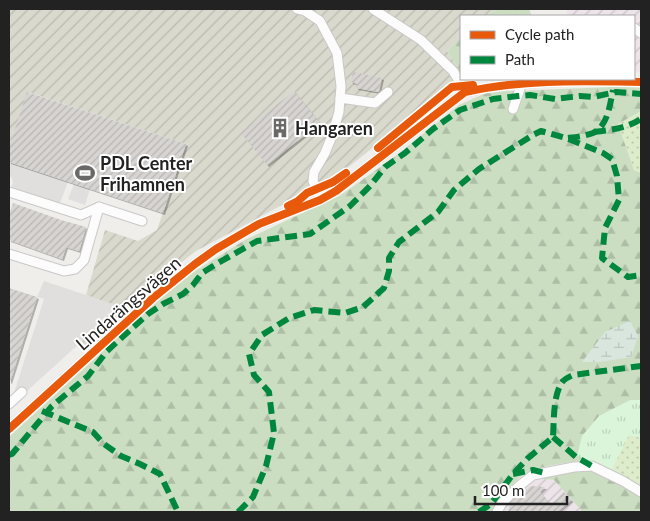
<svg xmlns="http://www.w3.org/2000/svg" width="650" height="521" font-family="Lato,sans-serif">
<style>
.industrial{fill:url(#industrial-furrows)}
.construction{fill:url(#construction-furrows)}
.grass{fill:url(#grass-dots)}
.forest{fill:url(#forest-firs)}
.wetland{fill:url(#wetland-marsh)}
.park{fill:url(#park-tufts)}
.parking{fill:#e0dfde}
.building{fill:url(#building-hatch);filter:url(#shadow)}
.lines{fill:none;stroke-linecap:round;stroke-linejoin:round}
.minor-casing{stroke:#c9c8c7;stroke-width:11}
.minor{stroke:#fdfcfc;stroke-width:9}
.quiet{stroke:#00873e;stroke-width:6;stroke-dasharray:12 6;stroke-linecap:butt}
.cycleway-casing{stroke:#fff;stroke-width:11}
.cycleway{stroke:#e8590c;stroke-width:8}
.labels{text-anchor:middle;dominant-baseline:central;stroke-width:4;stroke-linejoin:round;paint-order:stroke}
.poi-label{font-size:18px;font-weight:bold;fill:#222;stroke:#fff;text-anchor:start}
.street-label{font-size:18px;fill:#222;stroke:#fff}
</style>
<defs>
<pattern id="industrial-furrows" width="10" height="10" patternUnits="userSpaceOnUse" patternTransform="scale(1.25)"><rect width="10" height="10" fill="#ede4e9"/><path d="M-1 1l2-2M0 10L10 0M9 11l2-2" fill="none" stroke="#cbc3c8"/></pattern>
<pattern id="construction-furrows" width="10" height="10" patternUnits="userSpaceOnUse" patternTransform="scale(1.25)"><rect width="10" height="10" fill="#d9d9cd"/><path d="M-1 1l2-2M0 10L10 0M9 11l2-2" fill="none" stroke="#babab0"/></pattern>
<pattern id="grass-dots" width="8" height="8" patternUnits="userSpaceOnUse" patternTransform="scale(1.25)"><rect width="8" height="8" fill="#ddeccb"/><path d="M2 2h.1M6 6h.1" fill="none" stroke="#bdcaae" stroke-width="1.8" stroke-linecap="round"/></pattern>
<pattern id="forest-firs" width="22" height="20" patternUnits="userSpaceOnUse" patternTransform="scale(1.25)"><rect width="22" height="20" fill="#cbdec1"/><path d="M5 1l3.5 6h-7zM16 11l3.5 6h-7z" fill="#aebea6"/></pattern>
<pattern id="wetland-marsh" width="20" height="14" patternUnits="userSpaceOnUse" patternTransform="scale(1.25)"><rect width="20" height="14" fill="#d9e6de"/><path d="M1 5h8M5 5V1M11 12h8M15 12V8" fill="none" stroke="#bac5be"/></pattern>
<pattern id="park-tufts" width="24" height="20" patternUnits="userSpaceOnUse" patternTransform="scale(1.25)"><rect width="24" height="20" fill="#daf5da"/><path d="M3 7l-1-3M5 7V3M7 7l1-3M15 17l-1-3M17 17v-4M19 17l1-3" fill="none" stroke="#bbd2bb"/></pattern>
<pattern id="building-hatch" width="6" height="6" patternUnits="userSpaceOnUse" patternTransform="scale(1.25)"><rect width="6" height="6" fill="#d7d4d2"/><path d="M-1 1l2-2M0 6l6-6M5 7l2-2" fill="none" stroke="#b8b6b4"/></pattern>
<filter id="shadow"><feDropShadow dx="2" dy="2" stdDeviation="0" flood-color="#0004"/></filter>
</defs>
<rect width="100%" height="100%" fill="#f0eeeb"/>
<g class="industrial">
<polygon points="567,9 641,9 641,72 634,71 634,16 566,16"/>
<polygon points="532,472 534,478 554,480 581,510 579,512 492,512 516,481"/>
</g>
<polygon class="construction" points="9,9 499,9 490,13 486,16 461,16 461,38 447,51 461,72 461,79 471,79 477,83 451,86 332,180 310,190 196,251 160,279 86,347 82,341 116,306 86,295 105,230 138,241 157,230 186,144 28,92 9,147"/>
<g class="grass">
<polygon points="641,111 641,173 634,170 618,124"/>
<polygon points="641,427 641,490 594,464 579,461 597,436"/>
</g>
<g class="forest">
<polygon points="499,9 529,9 532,16 486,16 490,13"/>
<polygon points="461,38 461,72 447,51"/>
<path d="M635 86H641V111L618 124 634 170 641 173V427L597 436 579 461C559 464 532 466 516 481 507 489 499 502 492 512H9V437L182 279 245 240 341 195 397 155 459 105 488 92Z"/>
<polygon points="579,470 590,470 597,472 641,496 641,512 579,512 581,510 554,480 534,478"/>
</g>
<polygon class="wetland" points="630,321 638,336 631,357 600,362 582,362 605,332"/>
<polygon class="park" points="630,400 641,400 641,438 629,435 611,471 577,456 582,436 599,416"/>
<g class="parking">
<polygon points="9,162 68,182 60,203 11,188 13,183 12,178 9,176"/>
<polygon points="74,184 90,189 85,205 68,199"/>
<polygon points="44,281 116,305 81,342 16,401 14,393 44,299 37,297"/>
</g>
<g class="building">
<polygon points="353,72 382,78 379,91 378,92 356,88 357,84 351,82"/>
<polygon points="294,91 320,123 267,165 241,133"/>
<polygon points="27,92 186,144 163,213 9,162 9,147"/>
<polygon points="13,203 61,220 86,227 79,251 66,247 62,259 9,240 9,209 11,210"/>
<polygon points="9,288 37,297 10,382 9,381"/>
<polygon points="531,486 545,487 540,492 551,504 564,492 571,500 557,512 508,512 510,503 522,492"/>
</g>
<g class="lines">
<defs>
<g id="minor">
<polyline points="297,9 305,11 320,21 337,53 341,86 339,112 332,136 325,153 314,172 313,181 320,200"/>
<polyline points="373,9 421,40 453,71 463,87 465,92"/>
<polyline points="634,28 641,33"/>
<polyline points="340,98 375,103 388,92"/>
<polyline points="513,109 522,83"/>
<polyline points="9,192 81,215 99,207 142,221"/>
<polyline points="9,254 64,271 75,269 84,260 99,207"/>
<polyline points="9,404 22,392"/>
<path d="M9 429 153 298 195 264 216 249 259 224 320 200 336 191 465 92C523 79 582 81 641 82"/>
<polyline points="497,512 502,503 518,487 533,475 574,467 592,466 623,481 641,492"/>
</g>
</defs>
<use href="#minor" class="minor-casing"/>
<use href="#minor" class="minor"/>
<g class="quiet">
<path d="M594 132C611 130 627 128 641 119"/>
<path d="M568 138C576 137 585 136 593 133 608 126 610 104 613 90"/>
<polyline points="42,411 93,432 104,444 121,456 140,464 160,474 178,512"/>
<polyline points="553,437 576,457 592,466"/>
<polyline points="9,455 12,454 52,406 88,376 107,351 148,314 163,304 183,294 193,285 202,273 218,263 257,241 310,234 350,206 370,186 385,167 405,153 433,129 460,110 493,99 518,96 530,95 555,99 580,96 593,97 616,92 641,94"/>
<polyline points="513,474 533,470 545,473"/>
<polyline points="238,512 253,497 266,466 274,433 269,392 254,375 249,354 262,335 289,318 314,310 345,313 363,307 384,288 389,271 389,258 399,242 438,212 454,190 479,169 533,135 541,131 566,138 603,153 612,159 617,176 619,200 605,228 602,258 628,277 641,275"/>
<path d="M479 512 491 504 513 474 527 459 553 437C554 421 553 393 563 381 566 378 569 377 573 375L641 366"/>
</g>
<defs>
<g id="cycleway">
<polyline points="378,148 452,87 473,85"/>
<polyline points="288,206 298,201 307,193 333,182 346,173"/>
<path d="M9 429 153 298 195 264 216 249 259 224 320 200 336 191 465 92C523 79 582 81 641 82"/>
</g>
</defs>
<use href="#cycleway" class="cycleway-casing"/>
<use href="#cycleway" class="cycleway"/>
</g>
<defs>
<symbol id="building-bare" viewBox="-9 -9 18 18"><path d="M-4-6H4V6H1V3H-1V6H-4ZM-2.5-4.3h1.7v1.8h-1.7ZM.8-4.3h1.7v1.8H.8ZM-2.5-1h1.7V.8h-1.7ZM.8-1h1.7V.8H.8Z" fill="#6a6968" stroke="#fff" stroke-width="2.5" paint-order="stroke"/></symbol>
<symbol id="stadium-bare" viewBox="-9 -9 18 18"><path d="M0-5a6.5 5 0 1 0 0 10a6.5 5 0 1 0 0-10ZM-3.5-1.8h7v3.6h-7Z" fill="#6a6968" stroke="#fff" stroke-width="2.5" paint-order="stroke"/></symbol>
</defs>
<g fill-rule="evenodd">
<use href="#building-bare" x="266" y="114" width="28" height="28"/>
<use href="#stadium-bare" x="71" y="159" width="28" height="28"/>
</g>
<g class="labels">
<g class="poi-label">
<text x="295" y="128">Hangaren</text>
<text x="100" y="163">PDL Center<tspan x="100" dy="21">Frihamnen</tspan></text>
</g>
<g class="street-label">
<text transform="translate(128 303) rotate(-41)">Lindarängsvägen</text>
</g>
</g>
<rect width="650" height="521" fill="none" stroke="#222222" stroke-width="20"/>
<rect x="460" y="15" width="175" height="65" fill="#ffffff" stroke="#a7a7a7"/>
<rect x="470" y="31" width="25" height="8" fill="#e8590c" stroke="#a7a7a7"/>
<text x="505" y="40" font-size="15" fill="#222222">Cycle path</text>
<rect x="470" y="56" width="25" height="8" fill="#00873e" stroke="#a7a7a7"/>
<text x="505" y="65" font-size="15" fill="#222222">Path</text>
<path d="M475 496v8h92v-8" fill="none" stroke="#222222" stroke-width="2.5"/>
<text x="482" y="496" font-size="15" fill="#222222" stroke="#ffffff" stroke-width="4" paint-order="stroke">100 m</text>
</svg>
